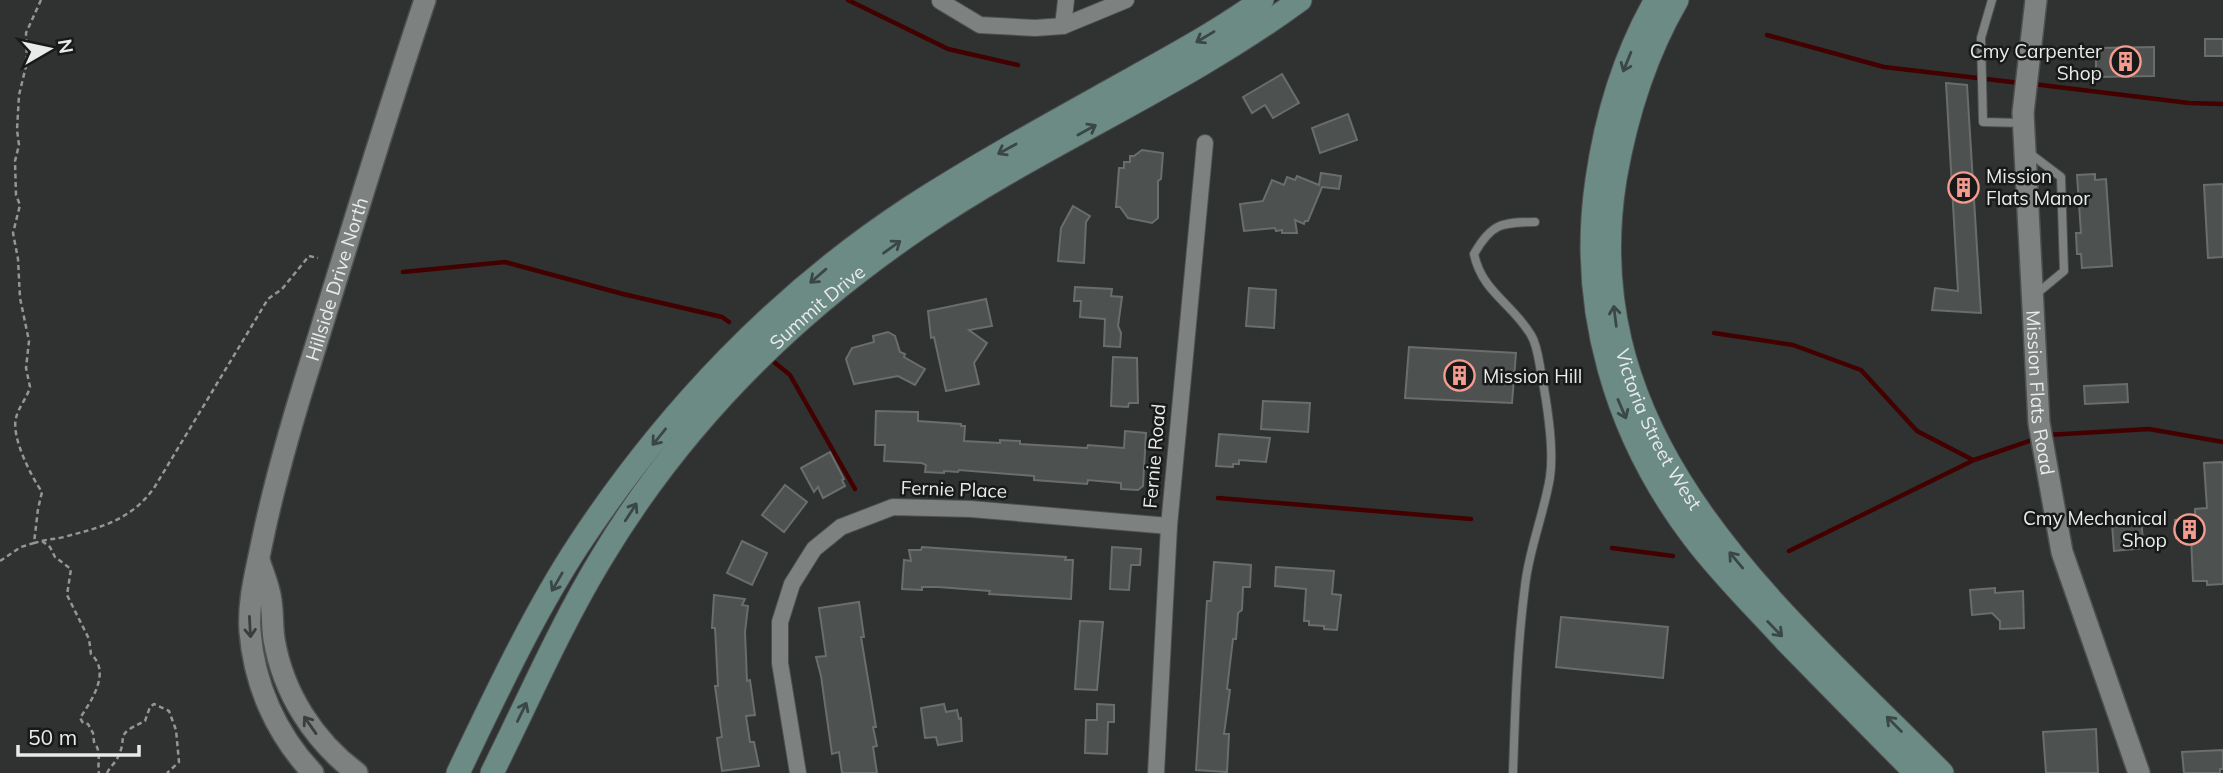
<svg xmlns="http://www.w3.org/2000/svg" width="2223" height="773" font-family="Mulish,sans-serif">
<style>
.lines{fill:none;stroke-linecap:round;stroke-linejoin:round}
.stream{stroke:#420000;stroke-width:4.5}
.building{fill:#4d5150;stroke:#696d6c;stroke-width:2}
.service-casing{stroke:#4e5050;stroke-width:10}
.minor-casing{stroke:#4e5050;stroke-width:18}
.tertiary-casing{stroke:#4e5050;stroke-width:24}
.secondary-casing{stroke:#4e5050;stroke-width:25}
.path{stroke:#949696;stroke-width:2.5;stroke-dasharray:5 3.5;stroke-linecap:butt}
.service{stroke:#7d8180;stroke-width:8}
.minor{stroke:#7d8180;stroke-width:16}
.tertiary{stroke:#7d8180;stroke-width:21}
.secondary{stroke:#6d8b85;stroke-width:23}
.oneway{stroke:#3a4744}
.oneway2{stroke:#3b3e3d}
.labels{text-anchor:middle;dominant-baseline:central;stroke-width:5;stroke-linejoin:round;paint-order:stroke}
.poi-label{font-size:19px;fill:#e9ebeb;stroke:#181a19;text-anchor:end}
.street-label{font-size:19px;fill:#e9ebeb;stroke:#181a19}
</style>
<rect width="100%" height="100%" fill="#2f3231"/>
<g class="lines">
<g class="stream">
<polyline points="848,0 948,49 1018,65"/>
<polyline points="1767,35 1884,67 2020,83"/>
<polyline points="2033,84 2189,103 2223,104"/>
<polyline points="403,272 505,262 623,294 722,317 729,322"/>
<polyline points="1714,333 1793,345 1861,370 1917,431 1973,460"/>
<polyline points="774,362 790,375 855,489"/>
<polyline points="2047,435 2149,429 2223,442"/>
<polyline points="1218,498 1471,519"/>
<polyline points="1612,548 1673,556"/>
<polyline points="1789,551 1974,460 2035,439"/>
</g>
</g>
<g class="building">
<rect x="2205" y="39" width="18" height="17"/>
<polygon points="2154,47 2154,76 2096,77 2096,48"/>
<polygon points="1282,74 1299,103 1273,118 1265,105 1252,113 1243,97"/>
<polygon points="1946,83 1967,85 1981,313 1932,310 1935,288 1958,291"/>
<polygon points="1348,114 1357,140 1320,153 1312,128"/>
<polygon points="1142,150 1163,153 1161,179 1158,181 1158,218 1152,223 1128,218 1120,207 1116,207 1119,168 1124,168 1124,162 1130,162 1130,156 1134,156"/>
<polygon points="1321,173 1341,176 1339,189 1322,187 1308,221 1305,221 1304,224 1295,220 1297,233 1282,233 1282,230 1276,231 1275,228 1244,231 1240,204 1263,201 1272,180 1284,185 1287,177 1295,180 1297,176 1319,185"/>
<polygon points="2095,174 2095,180 2106,179 2112,266 2082,268 2081,254 2077,254 2076,233 2081,233 2077,175"/>
<polygon points="2223,184 2223,257 2208,258 2204,185"/>
<polygon points="1073,206 1090,216 1086,222 1084,263 1058,261 1061,228"/>
<polygon points="1075,287 1112,289 1111,296 1122,297 1118,326 1121,333 1120,347 1104,346 1105,319 1080,317 1081,301 1074,301"/>
<polygon points="1249,288 1276,290 1274,328 1246,326"/>
<polygon points="986,299 992,326 969,330 987,343 974,363 979,384 946,391 934,337 931,338 928,311"/>
<polygon points="888,332 895,336 900,352 905,354 904,357 925,369 915,385 898,376 854,384 846,359 852,348 874,342 873,336"/>
<polygon points="1409,347 1516,353 1512,403 1405,398"/>
<polygon points="1113,357 1137,358 1138,403 1129,403 1128,407 1111,406"/>
<polygon points="2127,384 2128,402 2085,404 2084,386"/>
<polygon points="1263,401 1310,403 1308,432 1261,429"/>
<polygon points="876,411 918,412 918,421 961,424 961,426 965,426 964,441 1000,443 1000,440 1020,441 1020,444 1087,448 1088,445 1124,448 1125,431 1146,433 1143,486 1138,490 1121,489 1121,483 1088,480 1087,484 1034,480 1034,476 959,470 958,472 944,471 944,473 925,472 926,465 922,463 884,461 885,445 875,445"/>
<polygon points="1219,434 1270,438 1266,462 1239,460 1239,464 1233,464 1233,467 1216,466"/>
<polygon points="830,452 844,479 842,480 845,486 823,498 818,487 814,492 801,468"/>
<polygon points="2223,462 2223,584 2207,585 2207,581 2193,581 2191,537 2176,538 2175,520 2195,519 2195,509 2207,508 2204,463"/>
<polygon points="785,485 807,502 784,532 762,515"/>
<polygon points="2141,521 2144,548 2114,551 2112,524"/>
<polygon points="742,541 767,553 752,585 727,573"/>
<polygon points="922,547 1066,557 1065,560 1073,560 1071,599 989,594 990,591 938,587 922,587 922,590 902,589 904,560 911,561 909,550 921,550"/>
<polygon points="1112,547 1141,549 1140,565 1131,565 1129,590 1110,589"/>
<polygon points="1214,562 1251,565 1250,587 1243,587 1242,610 1238,613 1236,639 1233,639 1227,689 1230,690 1224,734 1229,734 1227,772 1196,770 1207,601 1211,601"/>
<polygon points="1276,567 1334,571 1332,594 1341,595 1337,630 1324,629 1324,626 1309,625 1309,621 1304,621 1306,589 1275,586"/>
<polygon points="1995,588 1995,593 2023,591 2024,628 2000,629 2000,621 1992,613 1972,615 1970,590"/>
<polygon points="714,595 745,599 742,605 748,606 745,632 747,681 750,680 755,715 746,716 750,742 754,742 759,766 722,771 717,738 722,737 715,686 718,686 715,628 712,628"/>
<polygon points="859,602 864,637 861,637 876,727 873,727 877,746 873,747 877,773 842,773 839,752 832,754 821,676 816,657 826,656 819,608"/>
<polygon points="1561,617 1668,627 1663,678 1556,667"/>
<polygon points="1080,621 1103,622 1097,690 1075,689"/>
<polygon points="944,704 946,712 957,710 959,719 961,718 962,741 938,745 936,737 925,738 921,708"/>
<polygon points="1097,704 1114,705 1114,722 1108,722 1107,754 1085,753 1086,720 1097,720"/>
<polygon points="2096,729 2098,773 2046,773 2043,732"/>
<polygon points="2223,750 2223,769 2220,769 2220,773 2184,773 2182,752"/>
</g>
<g class="lines">
<defs>
<g id="service">
<polyline points="1992,0 1981,38 1983,122 2023,123"/>
<polyline points="2028,152 2061,177 2064,271 2035,295"/>
<path d="M1513 773C1515 711 1517 648 1525 586 1529 549 1544 514 1550 477 1554 450 1547 404 1542 377 1539 364 1538 346 1531 335 1512 303 1482 292 1474 254 1491 224 1501 222 1535 222"/>
</g>
<g id="minor">
<polyline points="940,1 980,25 1035,28 1063,26 1126,0"/>
<polyline points="1063,26 1066,0"/>
<polyline points="798,773 780,663 780,622 792,584 814,549 841,527 893,507 971,509 1169,526"/>
<polyline points="1156,773 1169,526 1205,143"/>
</g>
<g id="tertiary">
<path id="s1" d="M2036 0 2023 113 2039 423 2062 552 2139 773"/>
<path d="M259 560C263 573 270 588 271 601 273 614 272 626 274 639 283 693 314 741 357 773"/>
<path id="s2" d="M313 773C276 734 254 684 250 631 248 602 255 576 261 547 274 483 292 421 312 358 349 239 385 119 425 0"/>
</g>
<g id="secondary">
<path d="M1656 0C1624 56 1606 117 1597 180 1578 308 1616 436 1694 538 1722 575 1755 607 1786 641 1829 685 1872 729 1916 773"/>
<path id="s3" d="M1677 0C1645 55 1626 116 1615 179 1573 443 1776 605 1942 773"/>
<path d="M458 773C494 698 533 614 579 544 666 412 778 294 911 207 984 160 1060 119 1135 77 1178 53 1222 29 1262 0"/>
<path id="s4" d="M492 773C528 701 560 626 602 557 682 424 791 315 919 228 1042 144 1180 88 1300 0"/>
</g>
</defs>
<use href="#service" class="service-casing"/>
<use href="#minor" class="minor-casing"/>
<use href="#tertiary" class="tertiary-casing"/>
<use href="#secondary" class="secondary-casing"/>
<g class="path">
<path d="M41 0 26 33 27 62 19 95 17 130 19 145 15 161 16 195 20 205 13 233 18 259 20 298 29 341 26 368 30 387C27 398 18 408 16 418 11 437 31 476 42 492L38 509 34 543 42 541 50 547 55 557 71 569 67 595 89 639 91 654C111 672 92 700 80 718L83 723 88 724 93 733 94 742C102 752 97 763 99 773"/>
<path d="M42 541C49 539 56 539 64 537 101 527 130 521 154 488L268 299 282 289 309 256 318 258"/>
<polyline points="0,561 21,547 34,543"/>
<path d="M107 773C110 767 114 764 117 759 130 734 111 737 145 721L150 707 154 704 169 711 176 730 179 762 167 773"/>
</g>
<use href="#service" class="service"/>
<use href="#minor" class="minor"/>
<use href="#tertiary" class="tertiary"/>
<use href="#secondary" class="secondary"/>
</g>
<defs><path id="oneway-shaft" d="M-6 0H5M1.5-3L5.5 0L1.5 3" fill="none" stroke-width="1.6" stroke-linecap="round" stroke-linejoin="round" transform="scale(1.75)"/></defs>
<g class="oneway">
<use href="#oneway-shaft" transform="translate(1205 37) rotate(149)"/>
<use href="#oneway-shaft" transform="translate(1627 62) rotate(112)"/>
<use href="#oneway-shaft" transform="translate(1087 130) rotate(-29)"/>
<use href="#oneway-shaft" transform="translate(1007 149) rotate(151)"/>
<use href="#oneway-shaft" transform="translate(892 247) rotate(-36)"/>
<use href="#oneway-shaft" transform="translate(818 276) rotate(139)"/>
<use href="#oneway-shaft" transform="translate(1615 316) rotate(-97)"/>
<use href="#oneway-shaft" transform="translate(1622 409) rotate(67)"/>
<use href="#oneway-shaft" transform="translate(659 437) rotate(129)"/>
<use href="#oneway-shaft" transform="translate(631 512) rotate(-57)"/>
<use href="#oneway-shaft" transform="translate(1736 560) rotate(-130)"/>
<use href="#oneway-shaft" transform="translate(557 582) rotate(120)"/>
<use href="#oneway-shaft" transform="translate(1775 629) rotate(46)"/>
<use href="#oneway-shaft" transform="translate(522 712) rotate(-64)"/>
<use href="#oneway-shaft" transform="translate(1894 724) rotate(-135)"/>
</g>
<g class="oneway2">
<use href="#oneway-shaft" transform="translate(250 627) rotate(87)"/>
<use href="#oneway-shaft" transform="translate(310 725) rotate(-125)"/>
</g>
<defs>
<symbol id="building-ring" viewBox="-11 -11 22 22"><circle r="9.5" fill="#181a19" stroke="#f59c90" stroke-width="1.5"/><path d="M-4-6H4V6H1V3H-1V6H-4ZM-2.5-4.3h1.7v1.8h-1.7ZM.8-4.3h1.7v1.8H.8ZM-2.5-1h1.7V.8h-1.7ZM.8-1h1.7V.8H.8Z" fill="#f59c90"/></symbol>
</defs>
<g fill-rule="evenodd">
<use href="#building-ring" x="2108" y="44" width="35" height="35"/>
<use href="#building-ring" x="1946" y="170" width="35" height="35"/>
<use href="#building-ring" x="1442" y="358" width="35" height="35"/>
<use href="#building-ring" x="2172" y="512" width="35" height="35"/>
</g>
<g class="labels">
<g class="poi-label">
<text x="2102" y="51">Cmy Carpenter<tspan x="2102" dy="22">Shop</tspan></text>
<text x="1986" y="176" text-anchor="start">Mission<tspan x="1986" dy="22">Flats Manor</tspan></text>
<text x="1483" y="376" text-anchor="start">Mission Hill</text>
<text x="2167" y="518">Cmy Mechanical<tspan x="2167" dy="22">Shop</tspan></text>
</g>
<g class="street-label">
<text stroke="none"><textPath href="#s2" startOffset="522">Hillside Drive North</textPath></text>
<text stroke="none"><textPath href="#s4" startOffset="574">Summit Drive</textPath></text>
<text stroke="none"><textPath href="#s1" startOffset="394">Mission Flats Road</textPath></text>
<text stroke="none"><textPath href="#s3" startOffset="450">Victoria Street West</textPath></text>
<text transform="translate(1154 456) rotate(-85)">Fernie Road</text>
<text transform="translate(954 489) rotate(2)">Fernie Place</text>
</g>
</g>
<g transform="translate(49 49) rotate(81)" stroke="#181a19" stroke-width="5" paint-order="stroke">
<path d="M0-5L12 26L0 18L-12 26Z" fill="#e9ebeb"/>
<text y="-10" font-size="19" font-weight="bold" text-anchor="middle" fill="#e9ebeb">N</text>
</g>
<path d="M18 745v10h121v-10" fill="none" stroke="#e9ebeb" stroke-width="3.5"/>
<text x="28" y="745" font-size="21" fill="#e9ebeb" stroke="#181a19" stroke-width="5" paint-order="stroke">50 m</text>
</svg>
